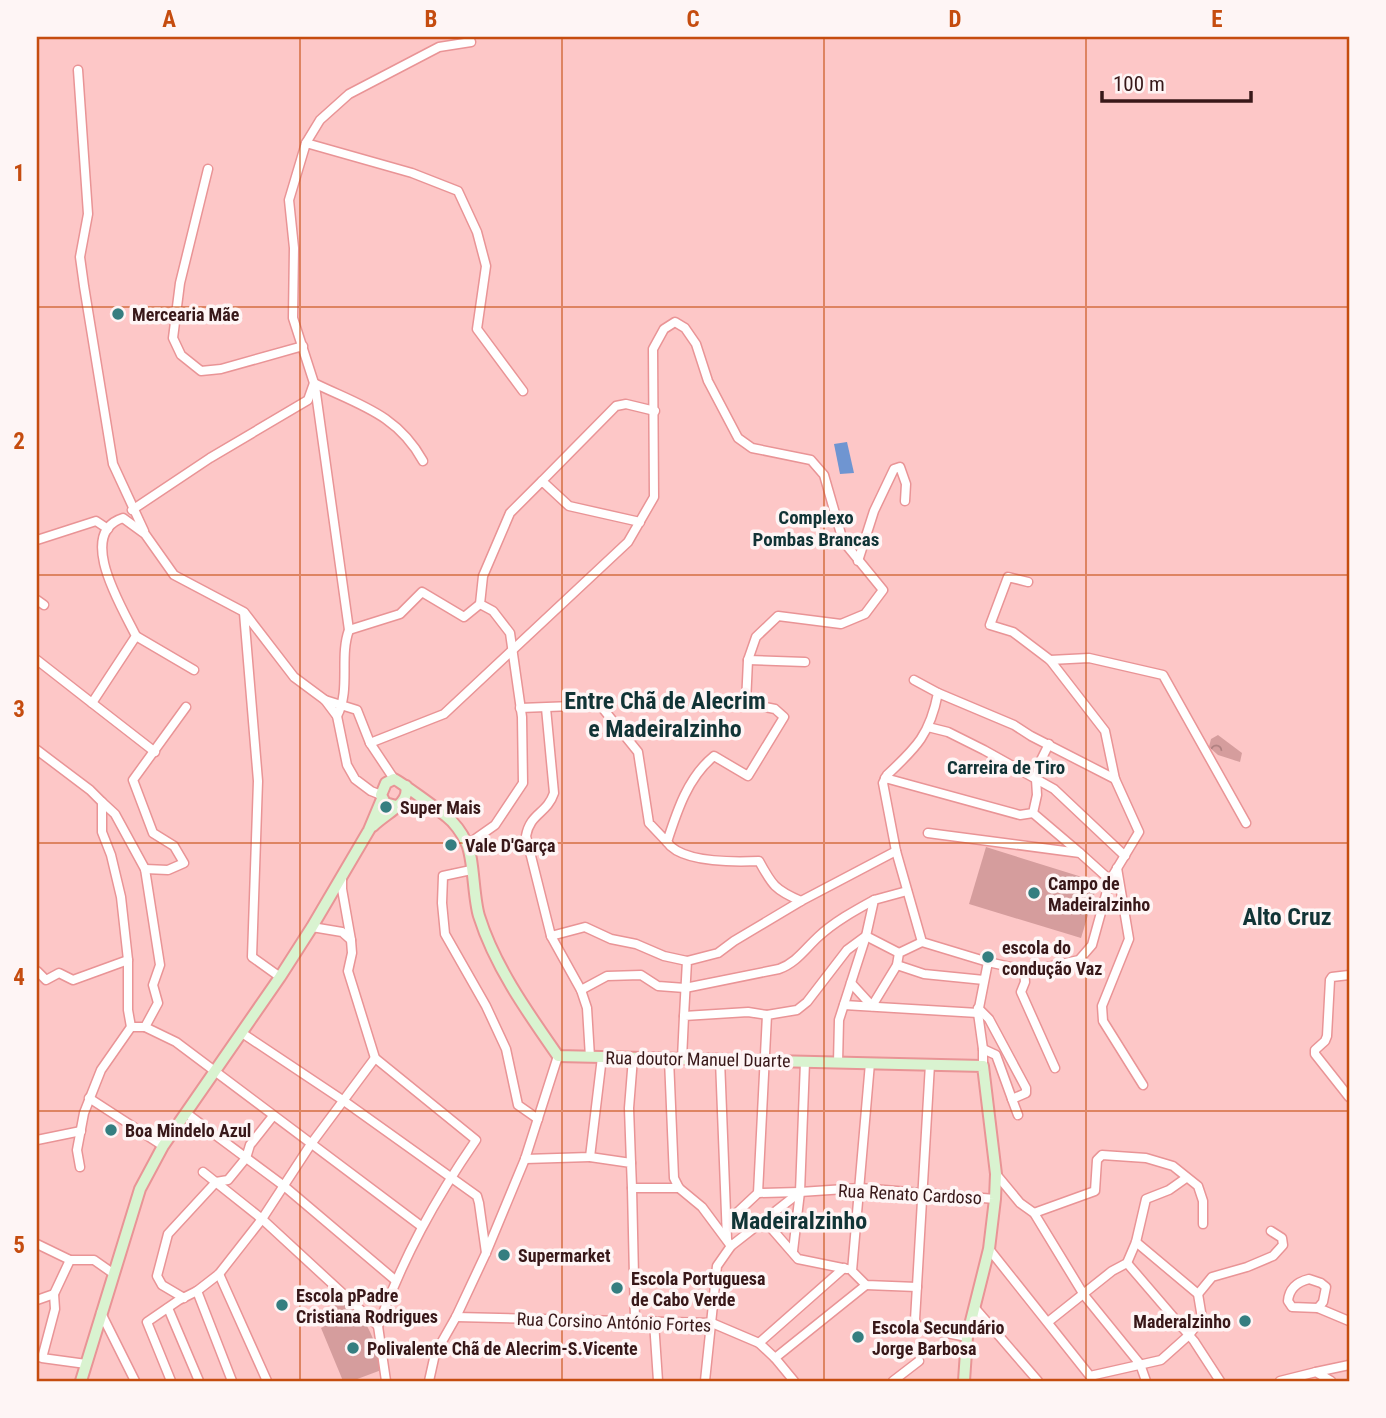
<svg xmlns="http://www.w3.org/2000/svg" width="1386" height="1418" font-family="'Roboto Condensed',sans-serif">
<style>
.grass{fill:#d59d9d}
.forest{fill:url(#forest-crowns)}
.water{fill:#6f95d1}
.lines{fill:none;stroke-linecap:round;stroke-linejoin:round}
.street-casing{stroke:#e99496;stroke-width:11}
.secondary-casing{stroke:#e99496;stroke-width:14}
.street{stroke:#fff;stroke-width:8}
.secondary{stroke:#d9f3d0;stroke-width:10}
.grid{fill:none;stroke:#c54c0f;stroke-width:2;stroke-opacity:0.55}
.poi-dot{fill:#357e80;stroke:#fef5f5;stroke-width:2.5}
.labels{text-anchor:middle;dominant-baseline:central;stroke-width:7;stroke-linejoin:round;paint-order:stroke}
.poi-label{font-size:18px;font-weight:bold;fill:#381819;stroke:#fef5f5;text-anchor:start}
.street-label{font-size:18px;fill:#381819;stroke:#fef5f5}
.neighbourhood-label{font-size:19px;font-weight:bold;fill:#113436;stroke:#fef5f5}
.district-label{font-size:24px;font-weight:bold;fill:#113436;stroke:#fef5f5}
.neatline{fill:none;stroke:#c54c0f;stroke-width:2.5}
.grid-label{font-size:23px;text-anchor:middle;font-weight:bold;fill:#c54c0f}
</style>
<defs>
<pattern id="forest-crowns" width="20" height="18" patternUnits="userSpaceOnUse" patternTransform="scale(1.75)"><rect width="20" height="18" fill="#d59d9d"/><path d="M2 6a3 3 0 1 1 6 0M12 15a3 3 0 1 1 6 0" fill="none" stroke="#ae7f7f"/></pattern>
</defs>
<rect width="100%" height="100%" fill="#fdc7c7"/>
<g class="grass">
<polygon points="986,847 1098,882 1081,938 969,904"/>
<path d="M337 1303C365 1303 376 1347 384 1369L352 1381H343L321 1328 325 1326 324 1316Z"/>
</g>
<polygon class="forest" points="1218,735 1242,753 1240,762 1218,755 1209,747 1211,739"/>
<polygon class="water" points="847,442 854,473 840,474 834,444"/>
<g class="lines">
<defs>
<g id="street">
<polyline points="78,70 88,214 80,257 84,286 113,464 144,531"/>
<polyline points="306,143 320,120 349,94 439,47 471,42"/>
<polyline points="208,169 180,283 173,338 181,355 201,371 221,369 303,346"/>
<path d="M314 383C359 405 397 414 423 461"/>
<path d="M315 386 349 630C339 657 351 690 337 716"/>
<polyline points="542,481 616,406 626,404 655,411"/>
<polyline points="132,510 210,458 308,400 314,383 293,318 294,248 289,200 306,143 412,173 458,191 477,232 486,266 477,329 523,391"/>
<polyline points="37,540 96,521 108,529"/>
<polyline points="858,561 874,511 894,469 900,467 906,484 905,501"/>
<polyline points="37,600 44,605"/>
<polyline points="244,613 258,781 252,957 280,977"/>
<polyline points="349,630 400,614 422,592 464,617 480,604"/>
<polyline points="136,636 194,670"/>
<path d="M37 660 92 703 136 636C123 609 75 533 123 518L145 534 174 575 244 612 294 677 325 700 337 716 347 765 355 779 371 791 381 795"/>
<polyline points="748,660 805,662"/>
<polyline points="1050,660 1089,658 1163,675 1246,823"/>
<path d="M914 680 938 693C930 734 917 747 887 775L883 783 896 851 922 942 988 962"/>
<polyline points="938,693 1014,725 1031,736 1115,779"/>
<polyline points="325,700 357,710 370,743 394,779"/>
<polyline points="92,703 155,752"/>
<path d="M546 708 554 793C547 814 530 813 526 836L551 936 581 990 587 1008 590 1057"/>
<polyline points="928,727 948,732 984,750 1054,789 1125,856"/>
<path d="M370 743 444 714 628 542 654 497 653 349 664 329 675 322 685 328 696 344 708 381 738 438 752 448 811 460 824 475 843 541 883 590 865 614 841 624 778 616 756 637 748 660 746 703 775 709 784 717 748 776 714 756C688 777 677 811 667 842L649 823 638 752 600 705 520 708"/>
<polyline points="37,750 90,790 102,802 102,832 111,855 121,897 128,960 128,1010 131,1027 101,1070 84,1113 77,1150 80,1167"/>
<polyline points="885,778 1020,815 1033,813 1037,795 1036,779 1039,764 1049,744"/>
<polyline points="102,802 115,814 145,869 160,965 153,985 158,1003 145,1027 131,1027"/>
<polyline points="1033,813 1080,853"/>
<polyline points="928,833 1080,853 1110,880"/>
<path d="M667 842C681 863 735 862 759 861 772 885 775 890 801 901"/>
<polyline points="468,844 495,825 523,783 522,717 510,633 493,611 480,604 483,576 510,513 542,481 569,506 640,522"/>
<polyline points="1117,868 1129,939 1102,1006 1103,1021 1143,1085"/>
<polyline points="145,869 168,870 184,863 174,846 153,833 133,780 186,707"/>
<polyline points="471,870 443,876 442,903 445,934 486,1006 506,1049 518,1105 538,1119"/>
<polyline points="342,877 342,889 351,940"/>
<polyline points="551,936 585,927 611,939 636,944 664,956 687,961"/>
<polyline points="897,965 924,974 984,980"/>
<polyline points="1024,970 1025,982 1021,992 1055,1068"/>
<polyline points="37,971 46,980 59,973 73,980 128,960"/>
<polyline points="1349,975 1332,977 1330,980 1327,1036 1325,1041 1315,1050 1315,1054 1349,1097"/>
<polyline points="851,983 872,1006 897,965 899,953 922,942"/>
<path d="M581 990 607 976 641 975 658 986 685 988 779 969C796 963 805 949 818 937 834 922 854 911 874 900"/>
<polyline points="844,1005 978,1013"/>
<polyline points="978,1008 989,1019 1026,1088 1026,1093 1012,1099 1018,1115"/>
<polyline points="684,1016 687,961 718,953 734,941 801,901 896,851"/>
<polyline points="145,1027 176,1042 421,1226"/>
<polyline points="242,1033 344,1101 477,1196 479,1203 486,1253"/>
<polyline points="983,1049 996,1055 1012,1099"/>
<polyline points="669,1059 674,1178 679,1188 702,1207 731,1246"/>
<polyline points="682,1059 684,1016 748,1012 767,1015"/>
<polyline points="720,1060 727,1239"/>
<polyline points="838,1063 839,1020 866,936 874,900 907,891"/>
<polyline points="870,1063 852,1271 866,1285 917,1287"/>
<polyline points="930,1064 915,1320 917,1325 921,1328 967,1337"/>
<polyline points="983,1066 983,1049 978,1013 988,962 1029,971 1079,960 1092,945 1110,880 1139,832 1115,779 1105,731 1050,660 1013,632 990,625 1008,577 1028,582"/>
<polyline points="89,1098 163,1146"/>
<polyline points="186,1113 284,1186 395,1280"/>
<polyline points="37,1140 81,1131"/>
<polyline points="590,1157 631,1163 632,1188 679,1188"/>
<polyline points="525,1159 590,1157 602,1057"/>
<polyline points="631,1163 629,1108 633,1058"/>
<path d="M203 1172 262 1219 378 1326C404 1256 434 1201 476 1140L375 1058 348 971 352 953 351 940 342 932 312 927"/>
<polyline points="996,1174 1020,1203 1034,1213 1084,1295 1140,1364 1146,1381"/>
<polyline points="632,1188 635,1321"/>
<polyline points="758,1193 800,1192"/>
<polyline points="1034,1213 1095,1191 1097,1160 1102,1155 1146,1158 1173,1166 1198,1186 1203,1201 1203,1224"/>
<polyline points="764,1220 798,1259 847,1269"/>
<polyline points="727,1222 758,1193 767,1015 797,1010 807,1002 847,950 866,936 899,953"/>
<polyline points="37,1244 70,1260 94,1260 114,1274"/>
<polyline points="989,1249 1090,1376 1161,1360 1189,1335 1202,1318 1198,1294 1136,1242"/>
<polyline points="793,1251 800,1192 805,1062"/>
<polyline points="1127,1263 1194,1341 1220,1381"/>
<polyline points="219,1274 267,1381"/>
<path d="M1309 1279 1321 1283 1326 1287 1323 1302 1318 1308 1292 1307 1288 1301C1289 1289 1297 1282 1309 1279Z"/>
<polyline points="197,1291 232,1381"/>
<polyline points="54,1294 55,1309 42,1358 86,1364"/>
<polyline points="1198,1294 1212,1277 1247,1267 1273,1256 1283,1245 1282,1238 1271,1231"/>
<polyline points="184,1298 162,1285 157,1276 168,1234 216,1182 228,1180 246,1158 250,1145 273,1116"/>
<polyline points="37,1300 54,1294 70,1260"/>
<polyline points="168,1308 199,1381"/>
<polyline points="975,1308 1038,1381"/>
<polyline points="1318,1308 1349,1321"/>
<polyline points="101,1313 135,1381"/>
<polyline points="456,1317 712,1323 759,1343 775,1358 794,1381"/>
<polyline points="654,1322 658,1381"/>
<polyline points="1048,1322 1112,1271 1127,1263 1136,1242 1146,1199 1169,1190 1186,1178"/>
<polyline points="378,1326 386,1381"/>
<polyline points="759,1343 844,1268"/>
<polyline points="775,1358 866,1285"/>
<polyline points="1316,1372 1349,1365"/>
<polyline points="171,1381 147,1322 179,1300 197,1291 219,1274 262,1219 311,1144 375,1058"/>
<polyline points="429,1381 435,1354 456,1317 486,1253 525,1159 558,1056"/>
<polyline points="705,1381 717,1266 731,1246 800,1192 860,1188 995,1199"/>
<polyline points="893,1381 919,1361"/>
<polyline points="1280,1381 1316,1372 1331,1381"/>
</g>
<g id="secondary">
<path d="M396 806 385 803 381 795 386 783 394 779C398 780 440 811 446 816 454 822 462 833 466 842 474 856 473 897 479 916 495 967 528 1013 558 1056L983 1066 996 1174 995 1199 989 1249 967 1337 964 1381"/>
<path d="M373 826C386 813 411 803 406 786"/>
<polyline points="81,1381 140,1189 163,1146 280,977 312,927 369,830 382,799"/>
</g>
</defs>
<use href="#street" class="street-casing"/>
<use href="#secondary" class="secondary-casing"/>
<use href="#street" class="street"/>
<use href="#secondary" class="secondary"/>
</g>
<path class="grid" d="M300 37V1381M562 37V1381M824 37V1381M1086 37V1381M37 307H1349M37 575H1349M37 843H1349M37 1111H1349"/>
<g class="poi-dot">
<circle cx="118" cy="314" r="7"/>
<circle cx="386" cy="807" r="7"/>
<circle cx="451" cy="845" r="7"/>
<circle cx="1034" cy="893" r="7"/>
<circle cx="988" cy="957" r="7"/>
<circle cx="111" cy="1130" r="7"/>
<circle cx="504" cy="1255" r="7"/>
<circle cx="617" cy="1288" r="7"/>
<circle cx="282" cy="1305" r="7"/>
<circle cx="1245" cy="1321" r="7"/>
<circle cx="858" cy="1337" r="7"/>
<circle cx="353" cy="1348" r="7"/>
</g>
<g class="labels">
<g class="poi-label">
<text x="132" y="314">Mercearia Mãe</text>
<text x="400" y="807">Super Mais</text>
<text x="465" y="845">Vale D'Garça</text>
<text x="1048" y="883">Campo de<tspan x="1048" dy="21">Madeiralzinho</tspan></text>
<text x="1002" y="947">escola do<tspan x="1002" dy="21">condução Vaz</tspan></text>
<text x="125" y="1130">Boa Mindelo Azul</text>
<text x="518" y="1255">Supermarket</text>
<text x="631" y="1278">Escola Portuguesa<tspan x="631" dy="21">de Cabo Verde</tspan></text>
<text x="296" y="1295">Escola pPadre<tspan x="296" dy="21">Cristiana Rodrigues</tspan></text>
<text x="1231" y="1321" text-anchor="end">Maderalzinho</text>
<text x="872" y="1327">Escola Secundário<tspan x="872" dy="21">Jorge Barbosa</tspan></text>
<text x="367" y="1348">Polivalente Chã de Alecrim-S.Vicente</text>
</g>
<g class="street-label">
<text transform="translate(698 1059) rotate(1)">Rua doutor Manuel Duarte</text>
<text transform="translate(910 1194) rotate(3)">Rua Renato Cardoso</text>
<text transform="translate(614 1322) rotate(2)">Rua Corsino António Fortes</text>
</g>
<g class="neighbourhood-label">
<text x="816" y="517">Complexo<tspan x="816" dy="22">Pombas Brancas</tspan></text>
<text x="1006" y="767">Carreira de Tiro</text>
</g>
<g class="district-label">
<text x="665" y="701">Entre Chã de Alecrim<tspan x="665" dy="28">e Madeiralzinho</tspan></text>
<text x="1287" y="917">Alto Cruz</text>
<text x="799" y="1221">Madeiralzinho</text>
</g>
</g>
<rect width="1386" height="1418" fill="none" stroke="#fef5f5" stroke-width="77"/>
<path d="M1102 91v10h149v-10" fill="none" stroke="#381819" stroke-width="3.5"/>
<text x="1113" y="91" font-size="21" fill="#381819" stroke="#fef5f5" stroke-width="5" paint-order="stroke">100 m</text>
<rect x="38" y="38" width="1310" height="1342" class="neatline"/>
<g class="grid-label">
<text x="169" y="27">A</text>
<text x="431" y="27">B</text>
<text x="693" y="27">C</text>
<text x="955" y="27">D</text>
<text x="1217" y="27">E</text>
<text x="19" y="181">1</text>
<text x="19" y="449">2</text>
<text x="19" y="717">3</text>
<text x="19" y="985">4</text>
<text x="19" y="1253">5</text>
</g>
</svg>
